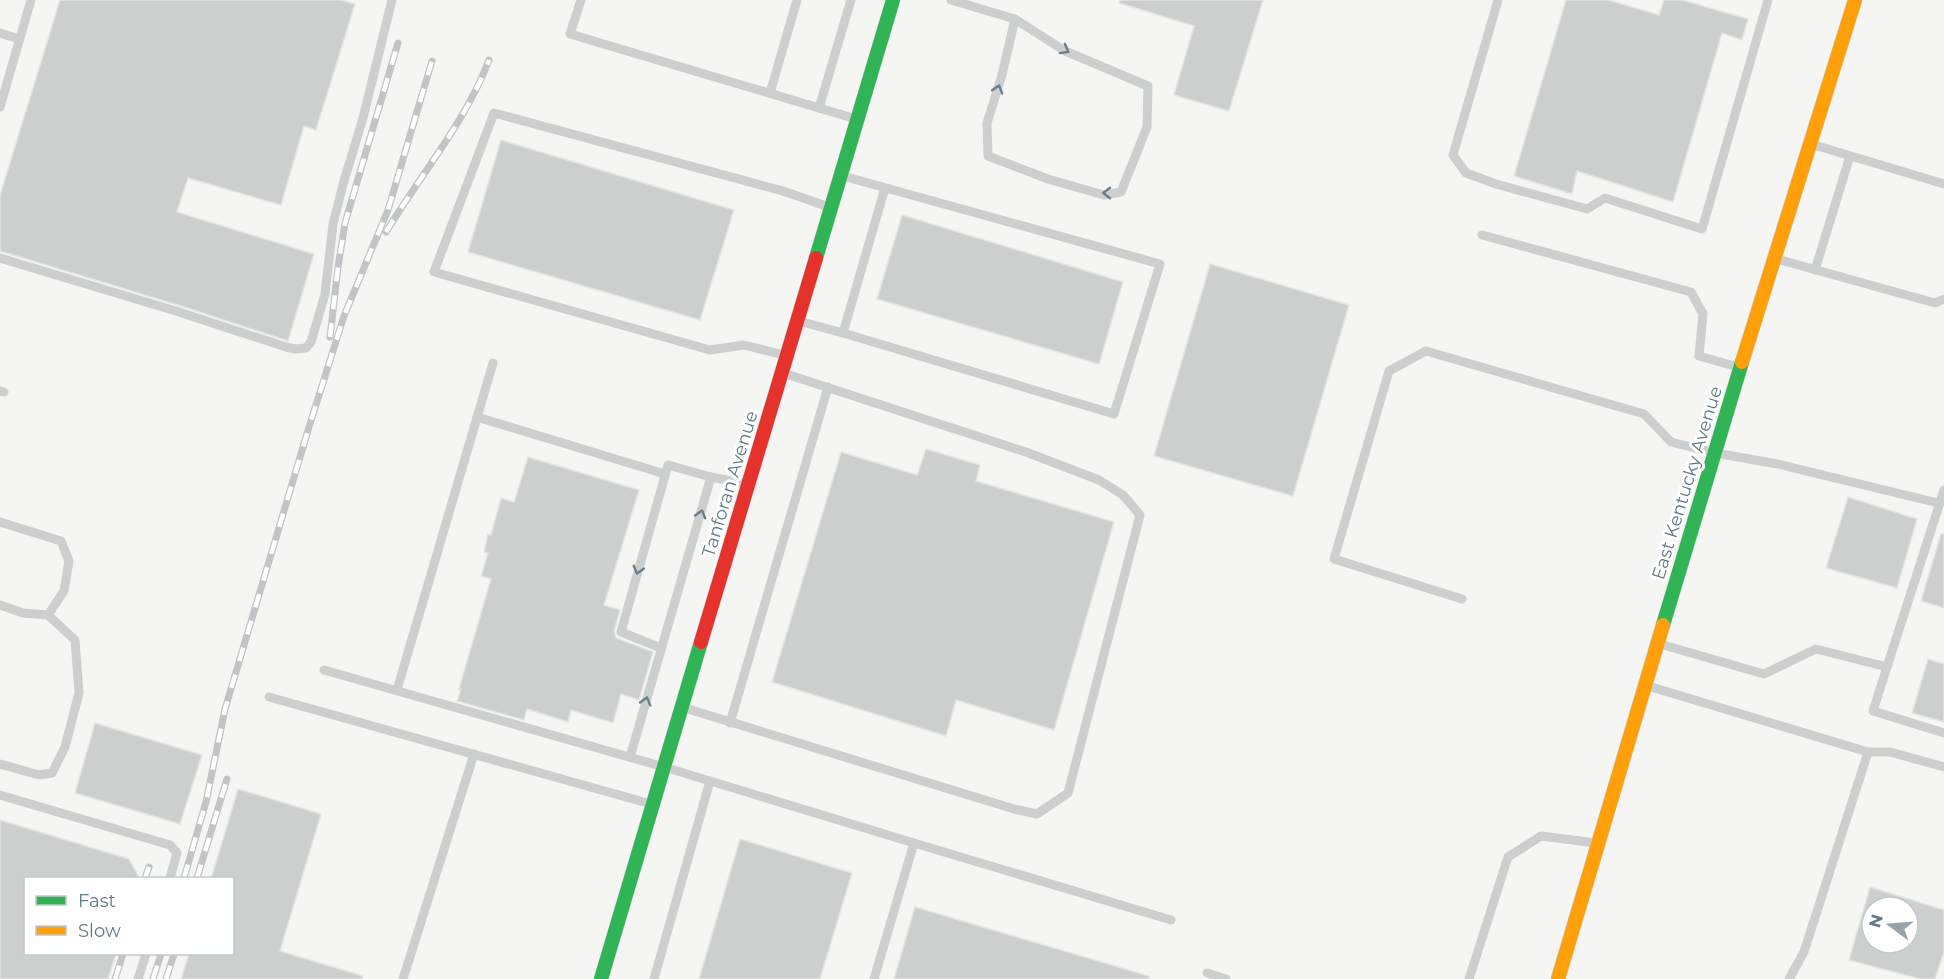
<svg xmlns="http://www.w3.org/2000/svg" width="1944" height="979" font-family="Montserrat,sans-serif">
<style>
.building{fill:#cdcfcf;stroke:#e4e4e3;stroke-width:1.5;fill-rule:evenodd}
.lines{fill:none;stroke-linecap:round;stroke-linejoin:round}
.fast-casing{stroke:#d1d3d3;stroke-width:15}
.slow-casing{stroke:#d1d3d3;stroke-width:15}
.jam-casing{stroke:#d1d3d3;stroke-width:15}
.lane{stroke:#cdcece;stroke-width:9}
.fast{stroke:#30b455;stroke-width:14}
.slow{stroke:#ff9f0a;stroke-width:14}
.jam{stroke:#e5322d;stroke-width:14}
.rail-casing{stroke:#c2c4c5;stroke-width:7}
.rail{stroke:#fff;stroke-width:4.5;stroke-dasharray:14;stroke-linecap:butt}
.oneway{stroke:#687e8a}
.labels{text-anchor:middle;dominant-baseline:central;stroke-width:6;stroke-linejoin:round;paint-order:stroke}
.street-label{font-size:18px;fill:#637a86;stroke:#fff}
</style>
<rect width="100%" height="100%" fill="#f5f5f3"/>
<g class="building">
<polygon points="60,0 341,0 355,4 316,130 304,126 281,205 188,178 177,212 314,254 288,341 181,306 0,251 0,195"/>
<polygon points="1120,0 1263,0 1229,111 1174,95 1194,26 1119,3"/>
<polygon points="1566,0 1608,0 1659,15 1664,0 1682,0 1748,19 1742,40 1722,33 1673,202 1577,171 1572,194 1514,176"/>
<polygon points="501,140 734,210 700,320 468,252"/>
<polygon points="902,215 1123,282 1099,364 877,299"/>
<polygon points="1210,264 1349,305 1293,496 1154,456"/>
<polygon points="926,449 980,465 976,481 1114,522 1054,730 956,700 946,736 772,682 841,452 917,475"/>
<polygon points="528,457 639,490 604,605 620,610 614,631 616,638 653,652 639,700 621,694 613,723 571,710 568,722 527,709 524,720 457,701 461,689 459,689 491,579 481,576 488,553 484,552 488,534 491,535 501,498 514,502"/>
<polygon points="1848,497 1917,519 1897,588 1826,568"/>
<polygon points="1941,534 1944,534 1944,608 1921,601"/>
<polygon points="1928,659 1944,664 1944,722 1912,713"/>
<polygon points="95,723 202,755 180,824 75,793"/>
<polygon points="238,789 321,814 280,951 363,976 362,979 181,979 189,954 232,954 232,879 211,879"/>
<polygon points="0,820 129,859 140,879 26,879 26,954 116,954 108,979 0,979"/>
<polygon points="740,839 852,873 820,979 699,979"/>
<path d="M1870 887 1944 910V952L1935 979H1920L1849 960ZM1872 907H1908V943H1872Z"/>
<polygon points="915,907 1149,976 1149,979 894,979"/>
</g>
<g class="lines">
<defs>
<g id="fast">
<polyline points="816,258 893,0"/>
<polyline points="1663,625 1742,362"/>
<polyline points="601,979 701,642"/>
</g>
<g id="slow">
<polyline points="1742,362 1855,0"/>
<polyline points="1558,979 1663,625"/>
</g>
<polyline id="jam" points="701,642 816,258"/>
</defs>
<use href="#fast" class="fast-casing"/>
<use href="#slow" class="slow-casing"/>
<use href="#jam" class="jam-casing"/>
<g class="lane">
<polyline points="581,0 570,34 856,119"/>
<polyline points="951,0 1015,19 1065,51 1148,86 1147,127 1121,192 1104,195 1048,179 988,156 987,123 1002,75 1015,19"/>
<polyline points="1498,0 1453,155 1466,173 1496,184 1587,209 1605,198 1702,229 1768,0"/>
<polyline points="0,33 19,39"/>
<polyline points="770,93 797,0"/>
<polyline points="0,107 31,0"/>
<polyline points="819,108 851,0"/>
<polyline points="1811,144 1944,184"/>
<polyline points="843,176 1160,264 1114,414 843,333 885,188"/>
<polyline points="1482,235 1691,292 1703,314 1699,356 1738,367"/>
<polyline points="0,258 179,312 286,347 295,349 306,348 311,342 325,294 333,224 344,181 363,118 392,0"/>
<polyline points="1777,259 1935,303 1944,299"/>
<polyline points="1815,270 1850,156"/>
<polyline points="799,321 843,333"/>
<polyline points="784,355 744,345 710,350 434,272 494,113 783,191 829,207"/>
<polyline points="0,391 4,392"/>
<polyline points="477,417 665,474"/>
<polyline points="0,522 61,541 69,561 64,591 48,615 23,613 0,605"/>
<polyline points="1462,599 1334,559 1389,371 1426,351 1644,414 1671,442 1715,453 1778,464 1938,503"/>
<polyline points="1660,644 1764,674 1816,649 1887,667 1873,711 1944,733"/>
<polyline points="661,648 621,632 668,465 711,477 746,484"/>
<polyline points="1887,667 1944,490"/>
<polyline points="324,670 664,767 914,843 874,979"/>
<polyline points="1648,686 1868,752 1804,952 1789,979"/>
<polyline points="397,690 493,363"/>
<polyline points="269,697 651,804"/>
<polyline points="685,708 1014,809 1037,814 1068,793 1140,515 1123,495 1099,480 1026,452 783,373"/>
<polyline points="730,723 828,387"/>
<polyline points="1868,752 1890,752 1944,767"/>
<polyline points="630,757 711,477"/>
<polyline points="0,764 39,775 52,773 65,747 79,693 75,640 48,615"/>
<polyline points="0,795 170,845 177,853 170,878"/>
<polyline points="914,843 1171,920"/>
<polyline points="1207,973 1226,979"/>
<polyline points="138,979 146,954"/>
<polyline points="403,979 474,754"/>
<polyline points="654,979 710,781"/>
<polyline points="1469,979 1508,857 1541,836 1596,843"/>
</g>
<use href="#fast" class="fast"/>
<use href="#slow" class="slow"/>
<use href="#jam" class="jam"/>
<defs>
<g id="rail">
<path d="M386 232C421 174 465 123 489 60"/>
<polyline points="330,337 338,267 345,223 398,43"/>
<polyline points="145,878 149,867"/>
<polyline points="184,878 206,802 225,709 309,427 344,316 388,210 432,61"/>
<polyline points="197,878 227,779"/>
<polyline points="115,979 123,954"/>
<polyline points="153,979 161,954"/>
<polyline points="166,979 174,954"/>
</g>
</defs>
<use href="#rail" class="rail-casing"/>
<use href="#rail" class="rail"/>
</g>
<defs><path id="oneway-chevron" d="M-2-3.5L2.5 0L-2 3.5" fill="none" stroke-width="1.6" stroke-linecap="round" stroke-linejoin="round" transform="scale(1.5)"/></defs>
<g class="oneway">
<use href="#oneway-chevron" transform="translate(1065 50) rotate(29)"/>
<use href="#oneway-chevron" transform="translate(998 89) rotate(-73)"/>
<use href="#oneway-chevron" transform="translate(1107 193) rotate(180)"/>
<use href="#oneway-chevron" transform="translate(701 514) rotate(-74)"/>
<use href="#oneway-chevron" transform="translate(638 570) rotate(105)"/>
<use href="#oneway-chevron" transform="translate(646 701) rotate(-74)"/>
</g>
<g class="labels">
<g class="street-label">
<text transform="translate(1687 483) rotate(-73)">East Kentucky Avenue</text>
<text transform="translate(730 484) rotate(-73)">Tanforan Avenue</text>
</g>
</g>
<rect x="24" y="877" width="210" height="78" fill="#ffffff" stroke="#c1cacf" stroke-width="1.5"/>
<rect x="36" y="896" width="30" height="9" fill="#30b455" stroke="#c1cacf" stroke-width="1.5"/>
<text x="78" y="907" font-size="18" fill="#637a86">Fast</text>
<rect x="36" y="926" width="30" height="9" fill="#ff9f0a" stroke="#c1cacf" stroke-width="1.5"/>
<text x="78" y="937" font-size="18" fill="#637a86">Slow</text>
<g transform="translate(1890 925) rotate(286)"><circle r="28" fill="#ffffff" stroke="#c1cacf" stroke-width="1.5"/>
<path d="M0-4.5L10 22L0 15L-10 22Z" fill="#96a5ac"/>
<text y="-9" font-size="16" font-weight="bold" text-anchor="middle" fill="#637a86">N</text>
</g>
</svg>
